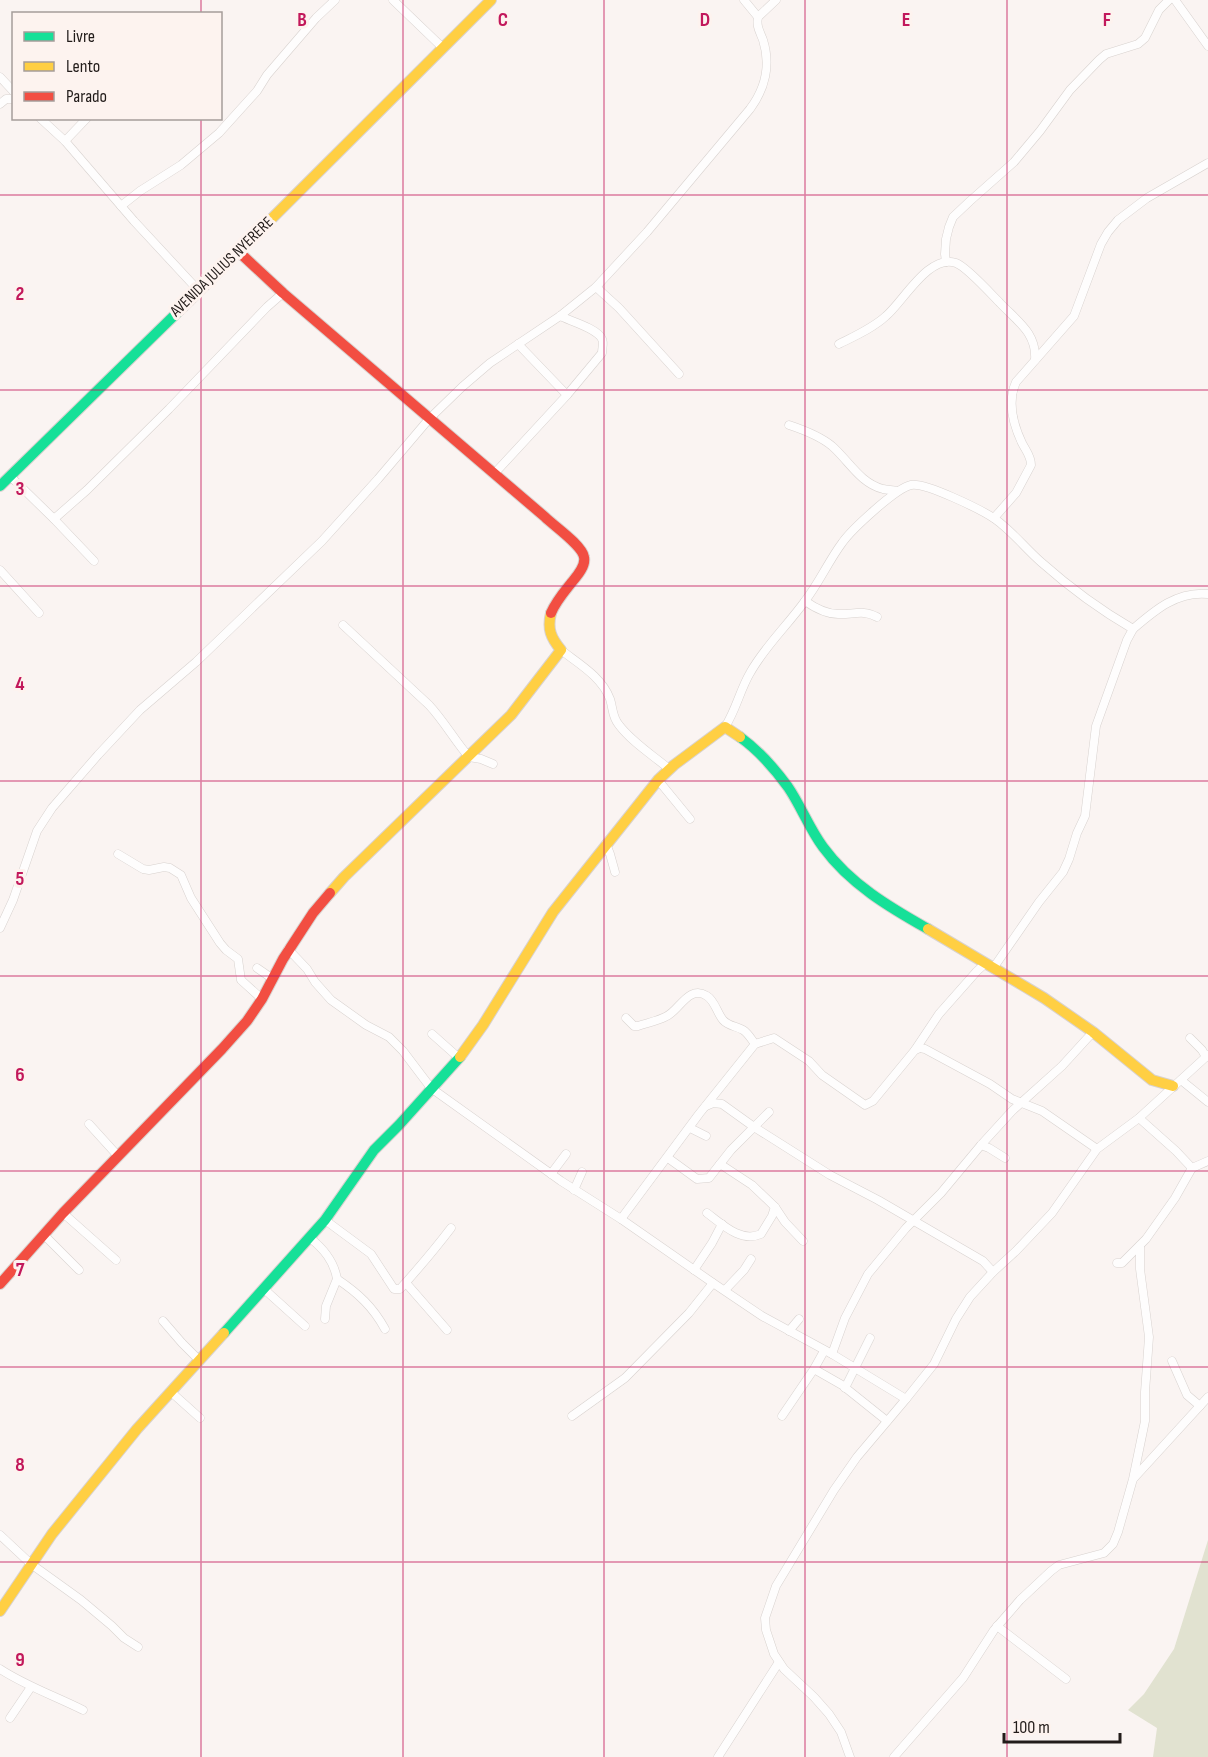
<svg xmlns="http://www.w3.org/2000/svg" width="1208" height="1757" font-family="'Sofia Sans Condensed',sans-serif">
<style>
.green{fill:#e1e2d0}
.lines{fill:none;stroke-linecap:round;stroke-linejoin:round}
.street-casing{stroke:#d8d2cf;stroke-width:9}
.fast-casing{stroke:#d8d2cf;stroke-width:12}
.slow-casing{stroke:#d8d2cf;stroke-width:12}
.jam-casing{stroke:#d8d2cf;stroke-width:12}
.street{stroke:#fefdfd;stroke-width:8}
.fast{stroke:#16e098;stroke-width:10}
.slow{stroke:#ffcf43;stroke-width:10}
.jam{stroke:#f24e42;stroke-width:10}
.grid{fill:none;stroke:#c2185b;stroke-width:1.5;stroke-opacity:0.55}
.labels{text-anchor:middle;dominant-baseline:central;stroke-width:6;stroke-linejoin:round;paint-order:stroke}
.street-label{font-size:16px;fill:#221c1a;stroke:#fdf3ef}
.grid-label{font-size:20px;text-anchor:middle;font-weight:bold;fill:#c2185b;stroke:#fdf3ef;stroke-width:6;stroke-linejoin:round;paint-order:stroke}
</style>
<rect width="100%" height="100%" fill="#faf4f2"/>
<polygon class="green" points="1208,1540 1208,1757 1153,1757 1157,1728 1128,1710 1144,1694 1174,1649"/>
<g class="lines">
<defs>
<g id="street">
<polyline points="393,0 443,48"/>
<polyline points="1175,0 1208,46"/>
<polyline points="758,17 776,0"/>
<polyline points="0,77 14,92"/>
<polyline points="0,104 6,99 14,99"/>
<polyline points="40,118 65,141 134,221 198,290"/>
<polyline points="65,141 87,118"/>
<polyline points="121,206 140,191 181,165 219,133 257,91 267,75 316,18 335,0"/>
<polyline points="946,262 945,254 946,239 949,227 953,217 970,201 1014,162 1040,131 1070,90 1099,60 1106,54 1138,44 1145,38 1159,10 1169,0"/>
<polyline points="596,287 619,308 679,374"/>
<path d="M560 316C570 321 597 328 602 339 604 343 602 348 602 353L567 395"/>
<path d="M839 344C855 336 873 328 886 316 903 302 929 253 956 263 967 267 991 294 1000 303 1017 321 1037 333 1035 360"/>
<path d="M789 425C804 430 820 436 832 446 849 461 860 483 883 489 888 490 893 490 897 491"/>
<polyline points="494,474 567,395 518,344"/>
<polyline points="10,476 54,519 87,490 169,409 267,307 283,293"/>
<path d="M994 518 1016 493 1031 465C1031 456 1026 451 1022 443 1013 424 1007 402 1016 382L1074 316 1101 244 1108 232 1118 220 1147 198 1208 163"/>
<polyline points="54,519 94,561"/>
<polyline points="0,570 39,613"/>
<path d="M805 601C815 608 826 614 838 614 852 615 863 609 877 617"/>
<path d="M343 625 429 705C444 721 455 741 469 757L481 759 493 764"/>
<path d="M561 650C579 664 602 677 610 699 613 708 612 717 619 725 632 742 651 754 668 768"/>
<path d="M725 727C736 710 740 690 750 673 765 646 787 626 805 601 819 583 828 562 842 543 851 530 896 488 911 485 925 482 982 510 995 519 1012 531 1025 548 1041 562 1068 586 1102 611 1133 629 1155 610 1177 591 1208 594"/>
<polyline points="658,780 690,819"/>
<polyline points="606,844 610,854 615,872"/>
<polyline points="118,854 143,869 149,870 164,867 170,868 181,875 191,898 220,943 226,950 238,959 241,980 262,999"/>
<path d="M0 928 13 900 37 831 52 808 98 755 140 710 196 662 322 541 378 479 429 419 462 387 490 363 560 316 596 287 647 232 750 109C765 89 771 65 763 40 760 32 756 26 758 17L744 0"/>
<polyline points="288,949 307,969 315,982 331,1000 366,1025 389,1037 403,1051 431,1088 561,1181 621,1219 713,1283 762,1316 832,1354 906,1399"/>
<polyline points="994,967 1039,902 1063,872 1069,859 1077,833 1085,816 1096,726 1127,640 1133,629"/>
<polyline points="257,968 273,979"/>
<path d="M626 1018 634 1026H638C647 1023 657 1021 665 1017 679 1012 688 984 707 996 715 1001 717 1013 723 1020 728 1026 736 1026 743 1030 748 1033 752 1040 755 1044L774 1038 809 1061 822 1075 865 1105 873 1101 915 1050 920 1048 925 1049 990 1084 1012 1099 1042 1111 1097 1149"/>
<polyline points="432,1034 459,1058"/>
<polyline points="1190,1038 1202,1050 1206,1057"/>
<polyline points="915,1050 939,1014 977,971 986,963"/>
<polyline points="1181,1080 1208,1102"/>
<polyline points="706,1106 713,1103 722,1104 754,1127 830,1175 878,1200 983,1261 993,1272"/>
<polyline points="89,1124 118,1156"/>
<polyline points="690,1128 706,1136"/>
<polyline points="981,1145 989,1148 1005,1158"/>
<polyline points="668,1158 697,1179 709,1178 731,1150 769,1112"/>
<polyline points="720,1164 752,1185 775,1207 785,1222 803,1241"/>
<polyline points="1192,1168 1208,1161"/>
<polyline points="551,1174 566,1154"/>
<polyline points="574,1190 582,1172"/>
<polyline points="63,1213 116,1260"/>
<path d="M707 1213C723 1225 741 1243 761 1234L772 1216 775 1207"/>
<polyline points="621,1219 699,1114 755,1044"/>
<path d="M325 1220 371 1254 394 1289H400C418 1269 435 1249 451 1228"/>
<polyline points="44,1235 79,1270"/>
<path d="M310 1238C324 1249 334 1261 337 1279"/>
<polyline points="1117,1263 1122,1263 1146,1239 1175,1198 1192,1168 1176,1151 1139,1118"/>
<polyline points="694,1270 712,1243 722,1224"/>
<polyline points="406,1283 447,1330"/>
<polyline points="264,1289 305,1326"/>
<polyline points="725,1290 744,1270 751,1259"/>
<path d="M325 1319 326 1306 337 1279C358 1293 373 1307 385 1329"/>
<polyline points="163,1321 182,1343 199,1360"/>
<polyline points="789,1331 799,1319"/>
<polyline points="832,1354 845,1318 868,1274 906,1228 941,1193 981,1145 1012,1111 1062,1066 1093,1032"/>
<polyline points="1172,1361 1187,1395 1200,1406"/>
<polyline points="814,1369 842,1385 887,1421"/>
<polyline points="845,1388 870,1338"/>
<polyline points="171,1392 200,1418"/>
<polyline points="572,1416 625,1378 689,1313 713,1283"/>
<polyline points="782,1416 814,1369 824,1351"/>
<polyline points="1134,1478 1208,1397"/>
<polyline points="0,1535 31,1564 81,1600 112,1626 124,1638 138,1647"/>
<polyline points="997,1626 1066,1679"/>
<path d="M0 1669C26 1686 55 1696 83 1710"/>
<polyline points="10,1718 31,1687"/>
<polyline points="718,1757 779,1662"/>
<polyline points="850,1757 841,1732 829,1714 814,1697 784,1669 774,1654 766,1630 765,1618 776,1586 834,1490 857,1457 906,1399 934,1364 956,1319 970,1297 993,1272 1016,1251 1052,1213 1097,1149 1139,1118 1208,1055"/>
<polyline points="894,1757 963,1678 994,1630 1020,1600 1051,1571 1059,1565 1104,1553 1113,1544 1118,1532 1133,1479 1145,1421 1145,1392 1149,1337 1140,1269 1140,1246"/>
</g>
<g id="fast">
<polyline points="0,486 189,301"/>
<path d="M740 737C758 750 775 769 788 787 801 806 809 828 823 847 850 884 889 907 928 929"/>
<polyline points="224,1333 325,1220 374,1150 399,1125 460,1057"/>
</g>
<g id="slow">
<polyline points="189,301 491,0"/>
<path d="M330 893 344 877 511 715 561 650C551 638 547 629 551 613"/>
<polyline points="928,929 1044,998 1093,1032 1152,1080 1173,1086"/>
<polyline points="460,1057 483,1025 553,912 658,780 674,765 725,727 740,737"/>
<polyline points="0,1611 52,1534 137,1429 224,1333"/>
</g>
<g id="jam">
<path d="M239 252 283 293 545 517C554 526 582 545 584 557 586 566 577 576 572 582 564 592 556 601 551 613"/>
<polyline points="0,1284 63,1213 222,1049 247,1021 262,999 283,959 313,913 330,893"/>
</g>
</defs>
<use href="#street" class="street-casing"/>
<use href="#fast" class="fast-casing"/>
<use href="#slow" class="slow-casing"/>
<use href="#jam" class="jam-casing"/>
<use href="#street" class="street"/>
<use href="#fast" class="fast"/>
<use href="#slow" class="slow"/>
<use href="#jam" class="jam"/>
</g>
<path class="grid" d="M201 0V14M403 0V1757M604 0V1757M805 0V1757M1007 0V1757M201 118V1757M0 195H1208M0 390H1208M0 586H1208M0 781H1208M0 976H1208M0 1171H1208M0 1367H1208M0 1562H1208"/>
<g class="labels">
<g class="street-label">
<text transform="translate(222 267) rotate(-44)">AVENIDA JULIUS NYERERE</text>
</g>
</g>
<g class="grid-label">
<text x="302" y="26">B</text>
<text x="503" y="26">C</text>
<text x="705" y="26">D</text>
<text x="906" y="26">E</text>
<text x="1107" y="26">F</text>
<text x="20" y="300">2</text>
<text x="20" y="495">3</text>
<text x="20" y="690">4</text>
<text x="20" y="885">5</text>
<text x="20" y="1081">6</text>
<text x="20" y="1276">7</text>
<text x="20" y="1471">8</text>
<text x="20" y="1666">9</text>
</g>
<rect x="12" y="12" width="210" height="108" fill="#fdf3ef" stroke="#a59d9a" stroke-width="1.5"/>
<rect x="24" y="32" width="30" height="9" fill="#16e098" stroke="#a59d9a" stroke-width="1.5"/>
<text x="66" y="42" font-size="18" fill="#221c1a">Livre</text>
<rect x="24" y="62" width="30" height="9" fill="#ffcf43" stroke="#a59d9a" stroke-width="1.5"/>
<text x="66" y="72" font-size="18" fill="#221c1a">Lento</text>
<rect x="24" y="92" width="30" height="9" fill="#f24e42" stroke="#a59d9a" stroke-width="1.5"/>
<text x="66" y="102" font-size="18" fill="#221c1a">Parado</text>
<path d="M1004 1733v9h116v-9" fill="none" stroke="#221c1a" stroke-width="3"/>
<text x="1013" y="1733" font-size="18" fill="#221c1a" stroke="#fdf3ef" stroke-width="4.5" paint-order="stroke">100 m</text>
</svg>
